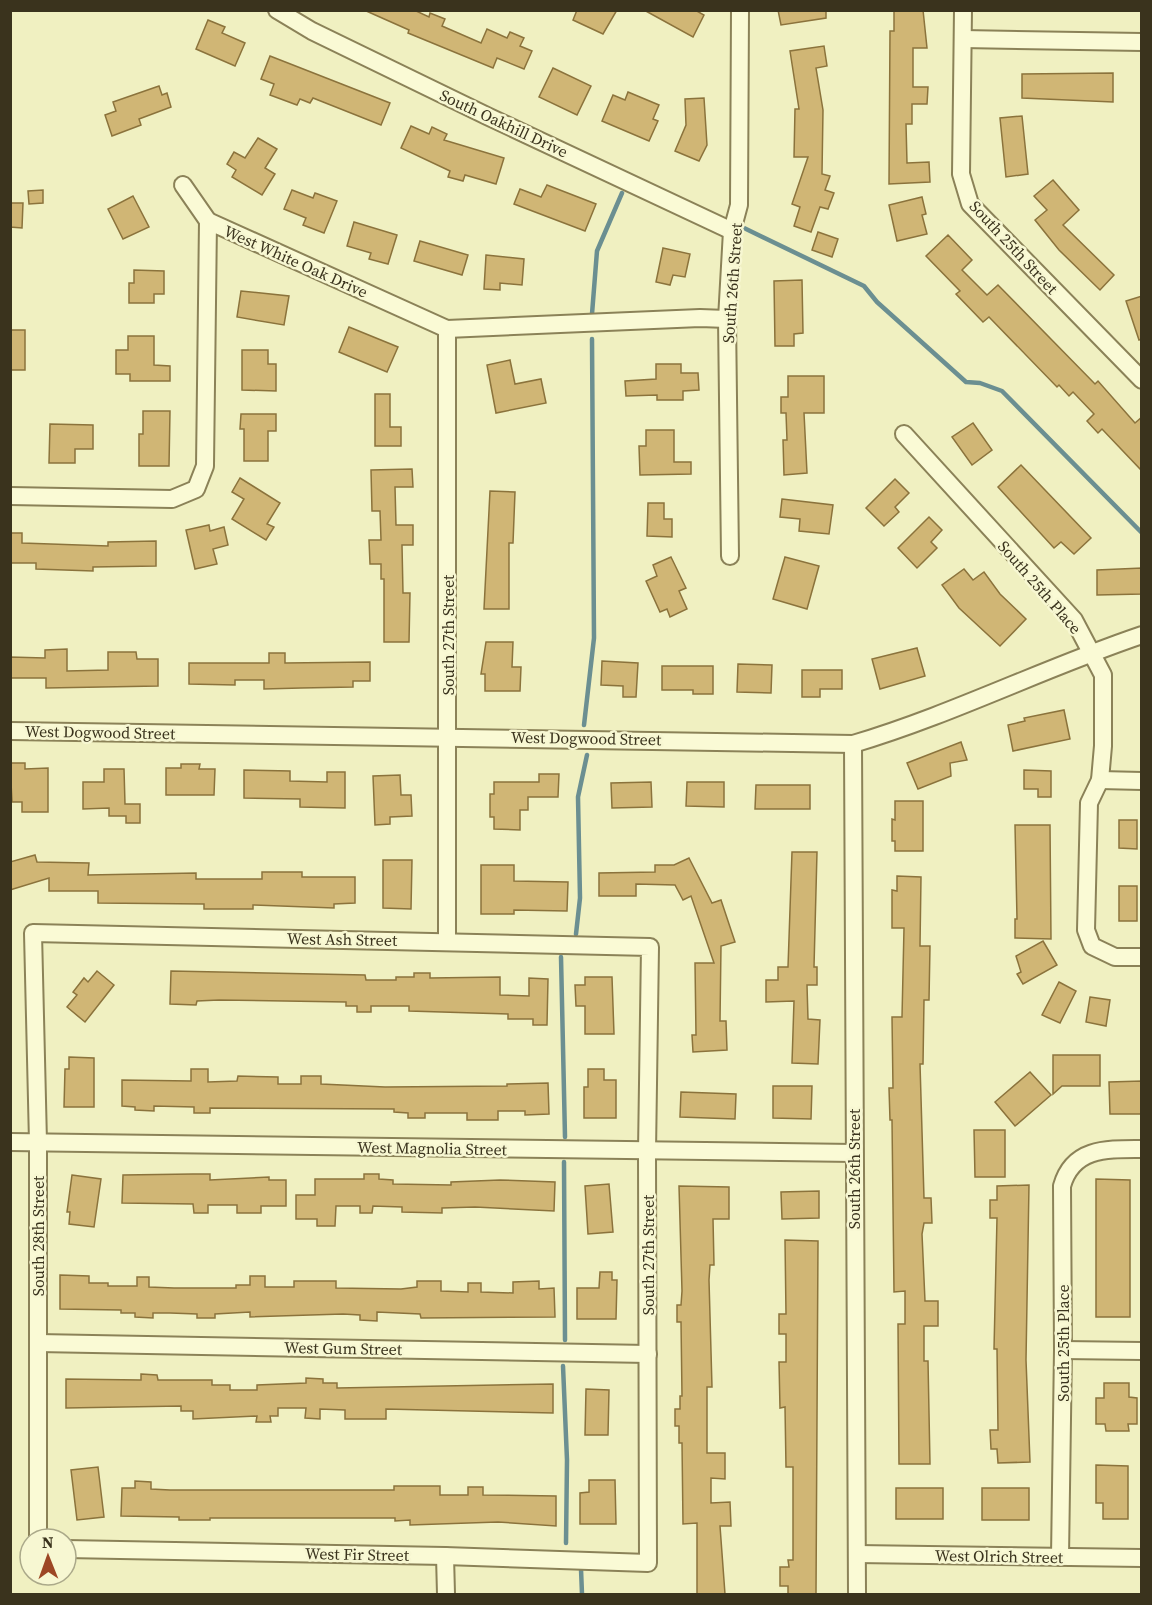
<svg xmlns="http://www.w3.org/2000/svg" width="1152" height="1605" font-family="'Source Serif 4',serif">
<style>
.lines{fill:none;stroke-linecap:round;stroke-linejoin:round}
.stream{stroke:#6b8f91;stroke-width:4.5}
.building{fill:#d0b675;stroke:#8b733c;stroke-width:1.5}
.minor-casing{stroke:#8b8258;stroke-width:20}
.minor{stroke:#fafad5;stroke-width:16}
.labels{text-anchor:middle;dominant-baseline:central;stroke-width:5;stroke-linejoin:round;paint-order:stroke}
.street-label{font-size:16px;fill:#3a331d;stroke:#f7f7d2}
</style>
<rect width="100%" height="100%" fill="#f0f0c1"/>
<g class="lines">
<g class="stream">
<polyline points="744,228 864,286 877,302 966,382 980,383 1002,391 1142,533"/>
<polyline points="592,314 597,251 622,193"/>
<polyline points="584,725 594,638 592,339"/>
<polyline points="576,934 580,898 578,797 587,755"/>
<polyline points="561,957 565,1137"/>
<polyline points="564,1162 565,1340"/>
<polyline points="563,1366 567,1460 566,1543"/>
<polyline points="581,1569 582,1594"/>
</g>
</g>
<g class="building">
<polygon points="364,10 414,10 429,17 430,13 445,19 442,26 481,43 487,29 507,38 510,32 524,38 520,46 532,51 524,69 497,58 493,68 408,33 409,30"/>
<polygon points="577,10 617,10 603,34 573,20"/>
<polygon points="644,10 695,10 704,15 693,37"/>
<polygon points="778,10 826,10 826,18 781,25"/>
<polygon points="894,10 923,10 927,48 913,48 913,87 928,87 927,104 912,104 912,124 906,124 907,163 929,162 930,182 889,184 890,31 894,31"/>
<polygon points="208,20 225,27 222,33 245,43 235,66 196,49"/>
<polygon points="824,46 827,66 816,68 823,110 822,174 830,176 825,190 834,193 828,209 820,207 811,232 794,226 800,207 792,204 808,157 794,157 795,109 799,109 790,51"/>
<polygon points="270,56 390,103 381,125 313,98 310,103 300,99 297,105 270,95 274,84 261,79"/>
<polygon points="553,68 591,86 577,115 539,97"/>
<polygon points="1113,73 1113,102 1022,98 1022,74"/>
<polygon points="159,86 162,95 167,93 171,107 139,119 141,125 112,136 105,115 116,111 113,102"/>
<polygon points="628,92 659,105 653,119 658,121 649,141 602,121 613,95 625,100"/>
<polygon points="704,98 707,145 699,161 675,151 686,125 685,99"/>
<polygon points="1022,116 1028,174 1006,177 1000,118"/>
<polygon points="411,126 429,134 432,127 447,134 444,140 504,158 496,184 465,175 463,181 448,177 450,171 401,148"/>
<polygon points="258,138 277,149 265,168 275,174 262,195 232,177 236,170 227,164 234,152 245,158"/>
<polygon points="1053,180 1079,210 1063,225 1114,275 1100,290 1059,250 1035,220 1047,210 1034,196"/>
<polygon points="547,185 596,204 585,231 514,204 520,189 541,197"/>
<polygon points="43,190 43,203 29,204 28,191"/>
<polygon points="292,190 313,198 315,193 337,201 324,233 303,225 306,218 284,209"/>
<polygon points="133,196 149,227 123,239 108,209"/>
<polygon points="922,197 926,214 922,215 927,234 897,241 889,205"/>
<polygon points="10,203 23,203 22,228 10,227"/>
<polygon points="354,222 397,235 388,264 369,259 371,253 347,246"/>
<polygon points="818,232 838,239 832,257 812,250"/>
<polygon points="948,235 972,260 962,270 987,295 998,285 1095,384 1098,381 1135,423 1142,417 1142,471 1102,429 1098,433 1087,421 1094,414 1073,392 1069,396 1059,385 1057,387 989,317 983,322 956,294 960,291 926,256"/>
<polygon points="420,241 468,255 462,275 414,261"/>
<polygon points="663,248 690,254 685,277 673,275 670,285 656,282"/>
<polygon points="486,255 524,259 522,285 500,283 500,290 484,289"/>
<polygon points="134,270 164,271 164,294 154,294 154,303 129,303 129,283 134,283"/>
<polygon points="802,280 803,333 794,334 794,346 775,346 774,281"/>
<polygon points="241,291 289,296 284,325 237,317"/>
<polygon points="1142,296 1142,339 1139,340 1126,301"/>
<polygon points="349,327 398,347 387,372 339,352"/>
<rect x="10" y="330" width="15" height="40"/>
<polygon points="128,336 154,336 154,365 170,366 170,381 130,381 130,374 116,374 116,350 128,350"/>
<polygon points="242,350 268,350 268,364 276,364 276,391 242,390"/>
<polygon points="510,360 515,384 541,379 546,403 496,413 487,365"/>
<polygon points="656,364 681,364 681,373 698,373 699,390 683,391 683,400 657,400 657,395 626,396 625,381 656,379"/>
<polygon points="788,376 824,376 824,413 804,413 807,473 784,475 783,440 787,440 786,413 781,413 781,397 788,397"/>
<polygon points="375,394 390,394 390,427 401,427 401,446 375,446"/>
<polygon points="143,411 170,411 169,466 139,466 139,434 143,434"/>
<polygon points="241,414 276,414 276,431 268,431 268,461 244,461 244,429 240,429"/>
<polygon points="973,423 992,450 972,465 952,437"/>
<polygon points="50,424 93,425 93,449 75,449 75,463 49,463"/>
<polygon points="646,430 674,430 674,462 691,462 691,474 640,475 639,446 646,446"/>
<polygon points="1021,465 1091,538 1074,554 1061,542 1054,548 998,487"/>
<polygon points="412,469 413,487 395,487 396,525 413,525 413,545 402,545 403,593 410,593 409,642 384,642 384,579 381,579 381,564 370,564 369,540 381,540 380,511 372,511 371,470"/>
<polygon points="240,478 280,503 267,524 274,527 266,540 232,519 244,499 232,492"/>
<polygon points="895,479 909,493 895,507 899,512 884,526 866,508"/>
<polygon points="490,491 515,492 513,543 509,543 509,609 484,609"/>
<polygon points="782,499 833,505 829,534 799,531 800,519 780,517"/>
<polygon points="648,503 664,503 664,519 672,519 672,537 647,536"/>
<polygon points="929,517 942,530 931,542 937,548 917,568 898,548"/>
<polygon points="209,525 210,531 224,527 228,545 213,549 217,564 195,569 186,530"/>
<polygon points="10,533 22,533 22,543 108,546 108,542 156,541 156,566 93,567 93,571 36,569 36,563 10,563"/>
<polygon points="671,557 686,588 679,591 687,609 670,617 667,609 660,612 646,581 657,576 653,565"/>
<polygon points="785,557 819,566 807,609 773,599"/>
<polygon points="1142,568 1142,594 1097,595 1097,570"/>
<polygon points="964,569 973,580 984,572 1000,594 1026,619 1000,646 959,608 942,585"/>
<polygon points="486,642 513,642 512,667 521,667 520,691 485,691 485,674 481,674"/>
<polygon points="917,648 925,676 880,689 872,659"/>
<polygon points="67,649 67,671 108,670 108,652 136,652 137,659 158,659 158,686 46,688 46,678 10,678 10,657 45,658 45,650"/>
<polygon points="269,653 285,653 285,663 370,662 370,681 353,681 353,687 301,688 264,689 264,680 235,680 235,685 189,684 189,663 269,663"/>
<polygon points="602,661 638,663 636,697 623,697 623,686 601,685"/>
<polygon points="738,664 772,665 771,693 737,692"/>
<polygon points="662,666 713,666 713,694 693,694 693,690 662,690"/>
<polygon points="802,670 842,670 842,689 820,689 820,697 802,697"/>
<polygon points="1064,710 1070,739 1013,751 1008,725 1025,721 1024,718"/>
<polygon points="961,742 967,760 950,763 951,776 918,789 907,763"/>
<polygon points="10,763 25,763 25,769 48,768 48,812 22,812 22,802 12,802"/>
<polygon points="181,764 200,764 199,769 215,769 214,795 166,795 166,768 181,768"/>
<polygon points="104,769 124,769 125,804 140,804 140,823 126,823 126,816 109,816 109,808 83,809 83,782 104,782"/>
<polygon points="244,770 290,771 290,781 327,782 327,772 345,772 345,808 300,807 300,799 244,798"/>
<polygon points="1024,770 1051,771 1051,797 1038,797 1038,789 1024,789"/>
<polygon points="539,774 559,774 558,797 528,797 528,810 520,810 520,830 494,829 494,817 490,817 490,794 494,794 494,782 539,782"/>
<polygon points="400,775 401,795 411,795 412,816 390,817 390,824 375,825 373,776"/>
<polygon points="651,782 652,807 612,808 611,783"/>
<polygon points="687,782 724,782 724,807 686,806"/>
<polygon points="756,785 810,785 810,809 755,809"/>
<polygon points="895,801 923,801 923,851 895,851 895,841 892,841 892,819 895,820"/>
<polygon points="1119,820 1137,820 1137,849 1119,848"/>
<polygon points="1015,825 1050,825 1051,939 1015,938 1015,919 1017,919"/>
<polygon points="792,852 817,852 814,967 817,967 817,985 807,985 808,1019 820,1020 818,1064 792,1063 794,1001 766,1002 766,980 778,980 778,967 788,967"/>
<polygon points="35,855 37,862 89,863 88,875 196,873 196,879 262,879 262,872 302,872 302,877 355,877 355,903 334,904 334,908 253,905 253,909 204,909 204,904 98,903 98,891 49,891 49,878 10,890 10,862"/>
<polygon points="689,858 712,903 721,900 735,942 721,946 720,1021 726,1021 727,1050 693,1052 692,1035 696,1035 695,963 714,963 691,896 683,900 675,885 636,884 636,896 599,896 599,873 655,872 655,865 674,865"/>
<polygon points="383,860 412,860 411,909 383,908"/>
<polygon points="481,865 514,865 514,881 568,882 567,911 514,910 514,914 481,914"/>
<polygon points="897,876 921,877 920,946 930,946 929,1000 924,1000 923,1064 920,1064 924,1198 931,1198 932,1223 924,1223 922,1234 925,1301 938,1301 938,1326 924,1326 924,1361 928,1361 930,1464 899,1464 898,1324 905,1324 905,1291 894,1292 892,1120 890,1120 889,1088 893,1088 892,1017 902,1017 904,928 892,928 892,890 897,891"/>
<rect x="1119" y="886" width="18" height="35"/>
<polygon points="1043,941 1057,965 1023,984 1017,974 1021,972 1016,956"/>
<polygon points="97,971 114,985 85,1022 67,1007 77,995 73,992 84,978 88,982"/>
<polygon points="171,971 365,975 366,980 396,980 396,977 414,977 414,973 430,973 430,978 500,977 500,995 529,996 529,978 548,979 547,1025 533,1025 533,1019 508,1019 508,1014 409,1011 409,1006 371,1006 371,1012 357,1012 357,1006 346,1006 346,1002 219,1000 197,1001 196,1005 170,1004"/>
<polygon points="585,977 612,977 614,1034 585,1034 585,1006 576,1006 575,985 585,985"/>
<polygon points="1059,982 1076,991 1060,1023 1042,1015"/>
<polygon points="1090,997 1110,1000 1106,1026 1086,1022"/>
<polygon points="1053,1055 1100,1055 1100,1086 1062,1086 1053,1094"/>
<polygon points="69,1057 94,1058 94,1107 64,1107 65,1069 69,1069"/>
<polygon points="191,1069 208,1069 208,1082 237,1081 238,1076 278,1077 278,1084 301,1084 301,1076 321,1076 321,1084 385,1087 507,1086 507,1084 548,1083 549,1114 525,1115 525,1111 498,1111 498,1120 467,1120 467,1113 425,1113 425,1118 408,1118 408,1113 394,1112 394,1109 210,1108 210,1113 194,1113 194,1107 154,1106 154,1111 135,1110 135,1107 122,1106 122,1080 191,1081"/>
<polygon points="588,1069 604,1069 604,1080 616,1080 616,1118 584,1118 584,1087 588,1087"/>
<polygon points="1030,1072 1051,1095 1015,1126 995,1102"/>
<polygon points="1142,1081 1142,1114 1110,1114 1109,1082"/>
<polygon points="773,1086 812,1086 811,1119 773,1118"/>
<polygon points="681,1092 736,1094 735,1119 680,1117"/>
<polygon points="974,1130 1005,1130 1005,1177 975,1177"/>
<polygon points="193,1174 210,1174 210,1180 269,1177 269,1180 286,1180 286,1206 261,1206 261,1213 237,1213 237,1205 208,1205 208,1213 194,1213 193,1204 122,1203 123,1175"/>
<polygon points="364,1174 379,1174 379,1179 393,1180 393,1184 451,1185 451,1182 500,1180 555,1182 554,1211 475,1207 442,1208 442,1213 402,1212 402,1207 373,1206 372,1213 360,1213 360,1206 336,1206 335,1226 317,1226 317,1219 296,1219 296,1195 315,1195 315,1179 364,1179"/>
<polygon points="72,1175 101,1179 94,1227 69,1224 70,1212 67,1212"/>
<polygon points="1096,1179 1130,1180 1130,1317 1096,1317"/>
<polygon points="609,1184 613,1232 588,1234 585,1186"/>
<polygon points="1029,1185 1026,1360 1030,1462 998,1463 997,1449 991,1449 990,1430 998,1430 997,1349 994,1349 997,1218 990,1218 990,1200 997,1200 997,1186"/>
<polygon points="679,1186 729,1187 729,1219 713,1219 714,1265 710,1265 709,1280 712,1387 707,1387 707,1453 725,1453 725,1479 711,1478 711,1503 730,1502 731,1526 720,1526 725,1594 697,1594 697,1523 683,1524 682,1443 679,1443 679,1426 675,1426 675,1409 680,1409 680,1396 682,1396 681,1322 677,1322 677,1305 681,1305 682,1291"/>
<polygon points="819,1191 819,1218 782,1219 781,1192"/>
<polygon points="785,1240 818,1241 816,1594 788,1594 788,1586 780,1586 780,1567 789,1567 788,1560 793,1560 793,1467 786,1467 785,1407 780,1408 779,1362 786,1362 786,1334 779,1334 779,1314 786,1314"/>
<polygon points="600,1272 612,1272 612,1280 617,1280 616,1319 577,1319 577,1288 599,1288"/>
<polygon points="60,1275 89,1276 89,1283 108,1283 108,1286 137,1286 137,1277 149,1277 149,1287 174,1288 236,1288 236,1285 250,1285 250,1276 265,1276 265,1287 294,1287 294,1281 336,1281 336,1288 401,1289 417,1287 417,1281 441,1281 441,1291 468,1292 468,1283 481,1283 481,1292 513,1293 513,1282 539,1281 539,1289 554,1288 555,1317 421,1318 420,1314 377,1312 377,1321 360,1320 360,1315 343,1314 250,1317 250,1312 215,1314 215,1318 197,1318 197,1314 170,1313 153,1313 153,1318 135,1317 135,1313 121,1313 121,1310 60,1309"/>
<polygon points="141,1374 157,1375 158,1380 212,1380 212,1385 230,1385 230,1390 257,1390 257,1385 306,1383 306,1378 323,1379 323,1383 337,1383 337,1388 553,1384 553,1413 386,1409 386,1419 345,1419 345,1410 320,1409 320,1419 305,1418 306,1408 278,1408 278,1416 270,1416 271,1422 256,1422 257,1416 193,1419 193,1411 181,1411 181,1406 66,1408 66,1379 141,1380"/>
<polygon points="1104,1383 1129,1383 1129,1397 1137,1398 1137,1424 1128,1424 1129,1431 1106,1431 1105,1424 1096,1424 1096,1398 1104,1398"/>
<polygon points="586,1389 609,1390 608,1435 585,1435"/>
<polygon points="1096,1465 1128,1466 1128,1519 1103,1519 1103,1503 1096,1503"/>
<polygon points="98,1467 104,1517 77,1520 71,1470"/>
<polygon points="589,1480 615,1480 616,1524 580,1524 580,1493 589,1492"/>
<polygon points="135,1481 151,1482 151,1489 170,1490 394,1490 394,1486 440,1486 440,1495 468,1495 468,1487 483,1487 483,1495 556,1496 556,1526 498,1522 410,1525 410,1520 395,1521 395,1518 210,1518 210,1520 179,1520 179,1517 121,1516 122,1488 135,1488"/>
<rect x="896" y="1488" width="47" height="31"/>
<rect x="982" y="1488" width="47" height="32"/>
</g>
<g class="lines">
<defs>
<g id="minor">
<polyline points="277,10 312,31 487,116 732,231"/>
<polyline points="963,10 961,174 970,204 1142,380"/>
<polyline points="963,39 1142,42"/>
<polyline points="183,185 208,221"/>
<polyline points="447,329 447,941"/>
<polyline points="904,434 1074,620 1103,675 1103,746 1100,780 1089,803 1086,930 1092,946 1115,957 1142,957"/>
<polyline points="10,496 172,499 196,489 205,466 208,221 447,329 700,318 727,319"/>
<polyline points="730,556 727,319 732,231 739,205 740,10"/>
<path d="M10 731 853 744C951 715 1044 668 1142 635"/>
<polyline points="853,744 857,1594"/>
<polyline points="1100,780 1142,781"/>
<polyline points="10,1142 854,1153"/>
<polyline points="38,1343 648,1354"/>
<polyline points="1063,1350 1142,1351"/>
<polyline points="38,1539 38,1142 33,933 650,947 647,1152 648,1563 445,1556 66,1549"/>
<polyline points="857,1554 1142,1558"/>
<polyline points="445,1556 446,1594"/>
<path d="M1060 1557 1063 1350 1062 1186C1073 1147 1108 1149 1142 1149"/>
</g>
</defs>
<use href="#minor" class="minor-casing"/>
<use href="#minor" class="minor"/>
</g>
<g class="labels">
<g class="street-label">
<text transform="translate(504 123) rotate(25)">South Oakhill Drive</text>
<text transform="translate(1014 247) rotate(47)">South 25th Street</text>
<text transform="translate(296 261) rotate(24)">West White Oak Drive</text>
<text transform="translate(732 283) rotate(-86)">South 26th Street</text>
<text transform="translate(1040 587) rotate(49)">South 25th Place</text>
<text transform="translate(448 635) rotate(-90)">South 27th Street</text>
<text transform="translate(100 732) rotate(1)">West Dogwood Street</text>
<text transform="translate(586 738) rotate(1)">West Dogwood Street</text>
<text transform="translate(342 939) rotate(1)">West Ash Street</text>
<text transform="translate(432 1148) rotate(1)">West Magnolia Street</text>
<text transform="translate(854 1169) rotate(-90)">South 26th Street</text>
<text transform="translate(38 1236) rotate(-90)">South 28th Street</text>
<text transform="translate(648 1255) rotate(-90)">South 27th Street</text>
<text transform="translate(1063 1343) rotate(-90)">South 25th Place</text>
<text transform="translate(343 1348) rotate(1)">West Gum Street</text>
<text transform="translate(357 1554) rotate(1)">West Fir Street</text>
<text transform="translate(999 1556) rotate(1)">West Olrich Street</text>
</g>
</g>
<rect width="1152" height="1605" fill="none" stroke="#3a331d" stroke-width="24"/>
<g transform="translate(48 1557) rotate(359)"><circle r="28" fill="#f7f7d2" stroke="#aba98a" stroke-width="1.5"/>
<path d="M0-4.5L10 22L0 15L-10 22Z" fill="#9d4725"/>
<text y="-9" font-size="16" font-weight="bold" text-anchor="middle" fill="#3a331d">N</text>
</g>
</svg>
